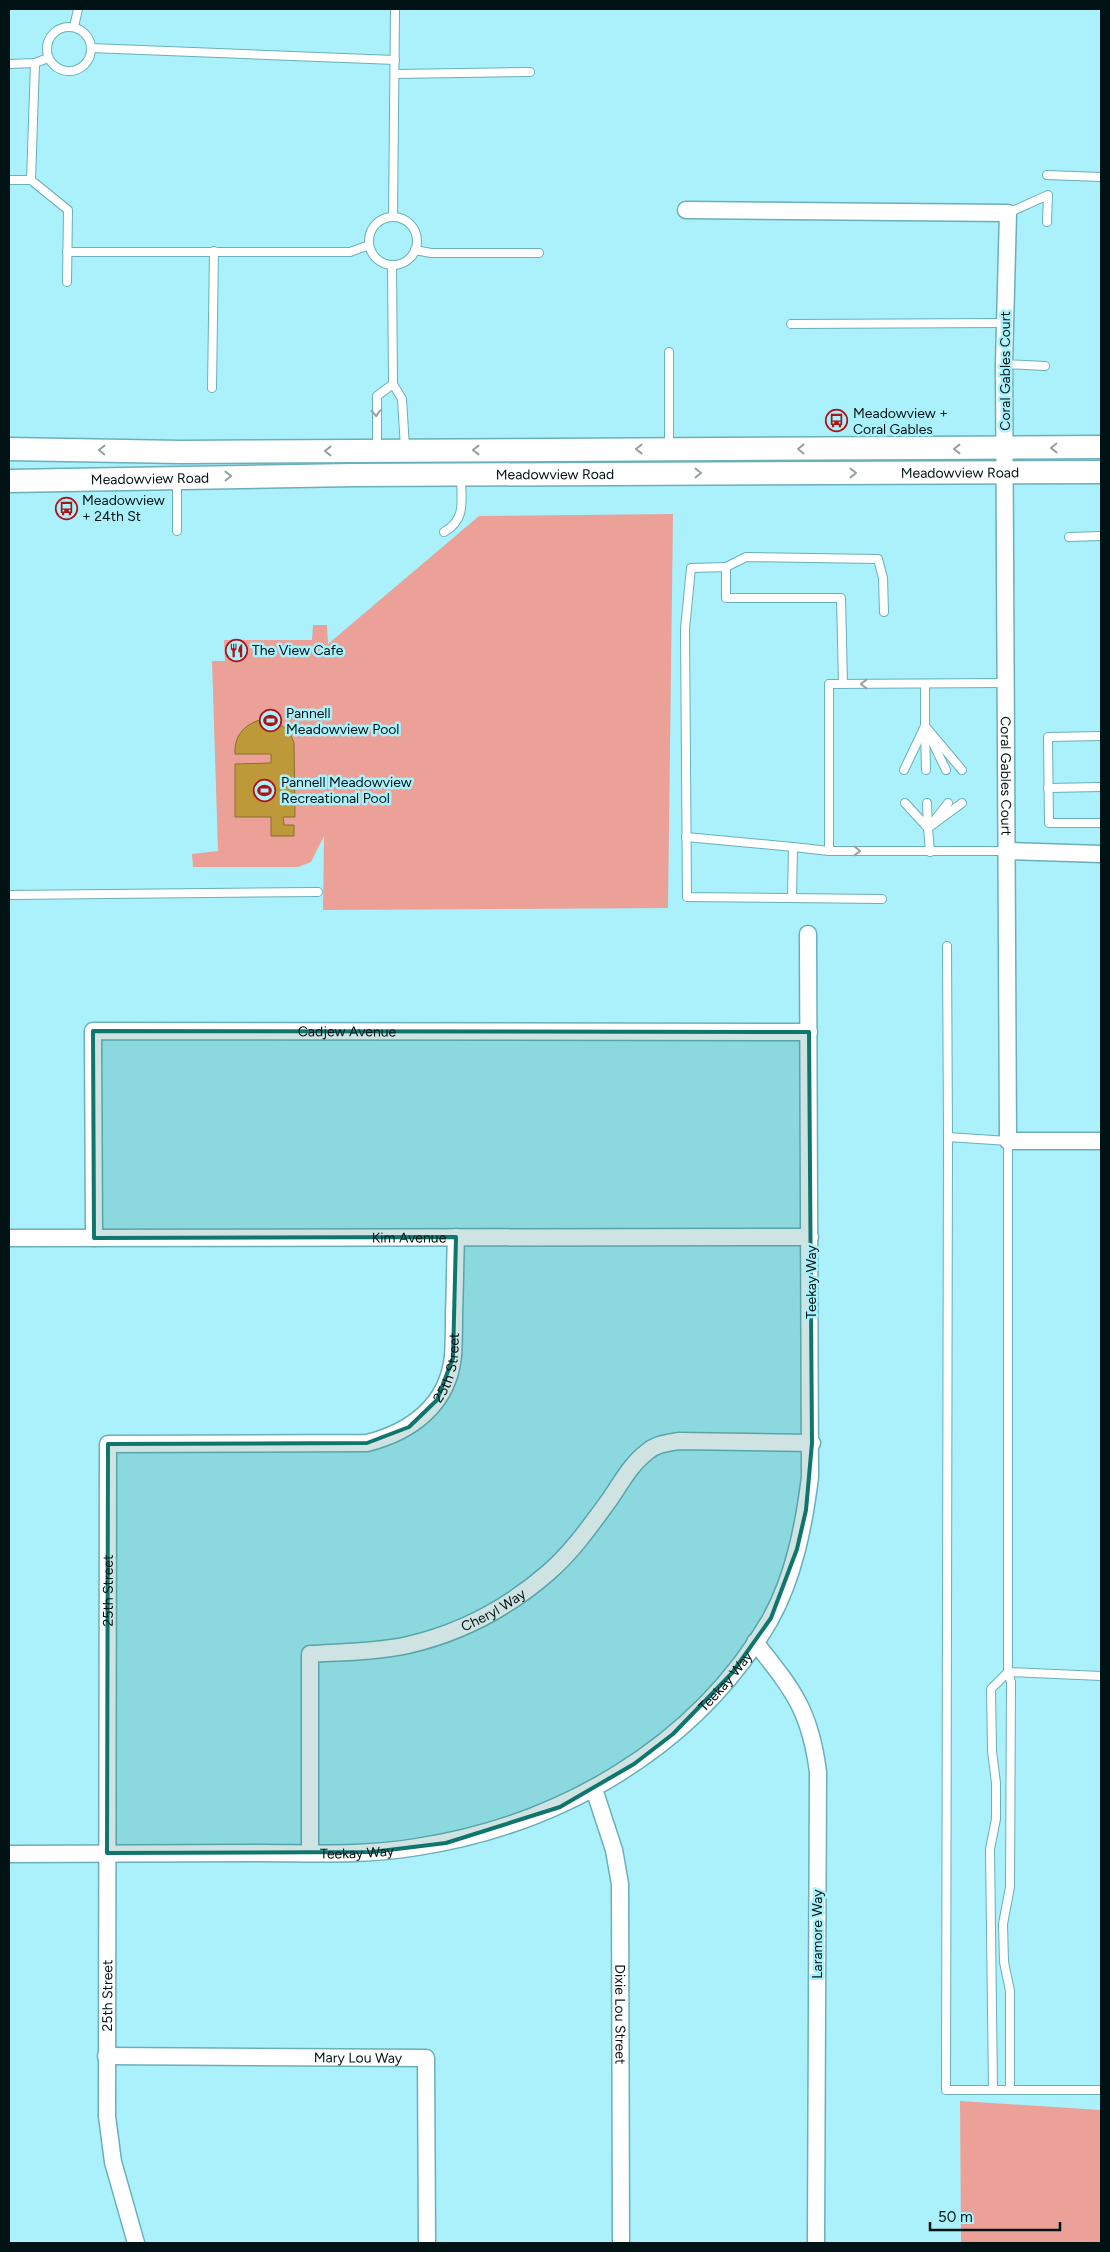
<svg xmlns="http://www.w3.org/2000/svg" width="1110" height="2252" font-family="Figtree,sans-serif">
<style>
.green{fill:#eba197}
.water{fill:#be9939;stroke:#85702e}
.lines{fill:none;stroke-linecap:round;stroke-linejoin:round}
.lane-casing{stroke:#6aafb9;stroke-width:10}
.street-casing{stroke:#6aafb9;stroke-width:19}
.secondary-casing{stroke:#6aafb9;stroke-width:25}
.lane{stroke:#fff;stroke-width:8}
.street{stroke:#fff;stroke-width:16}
.secondary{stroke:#fff;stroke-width:22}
.oneway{stroke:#99a0a1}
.marked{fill:#0f766e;fill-opacity:0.2;stroke:#0f766e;stroke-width:4;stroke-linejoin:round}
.labels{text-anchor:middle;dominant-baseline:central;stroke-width:5;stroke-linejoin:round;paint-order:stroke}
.street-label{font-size:14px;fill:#001214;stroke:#abf1fb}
.poi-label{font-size:14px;fill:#001214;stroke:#abf1fb;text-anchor:start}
</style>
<rect width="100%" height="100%" fill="#abf1fb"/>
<g class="green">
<polygon points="673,514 668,908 323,910 324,836 311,862 298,867 193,867 192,854 218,851 212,661 225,661 224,640 312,640 313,625 327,625 328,644 479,516"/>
<polygon points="960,2101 1101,2110 1101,2243 961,2243"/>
</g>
<path class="water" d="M260 720C277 720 289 727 294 743L295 817H283L284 825H294V836H271V817H235V764L271 763V754H235C234 737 243 725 260 720Z"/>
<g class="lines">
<defs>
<g id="lane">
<polyline points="74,27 78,9"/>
<circle cx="69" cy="49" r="22"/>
<polyline points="91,48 395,60"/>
<polyline points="9,64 35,63 48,58"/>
<polyline points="395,74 530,72"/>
<polyline points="1047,175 1101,177"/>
<polyline points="9,180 31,180 68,210 67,282"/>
<polyline points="31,180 35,63"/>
<polyline points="1008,213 1048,195 1047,222"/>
<polyline points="393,216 395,9"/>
<circle cx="393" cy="241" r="24"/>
<polyline points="415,250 431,253 539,253"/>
<polyline points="67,252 350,252 369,245"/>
<polyline points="392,265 393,384 402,399 405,448"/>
<polyline points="791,324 1004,323"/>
<polyline points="669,352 669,447"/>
<polyline points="1004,364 1045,366"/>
<polyline points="212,388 214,251"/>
<polyline points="377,448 377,396 393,384"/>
<polyline points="177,480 177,531"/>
<path d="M444 532C467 519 461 500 461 477"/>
<polyline points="1069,537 1101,536"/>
<polyline points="726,567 746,557 878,559 883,578 884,612"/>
<polyline points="843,684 841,598 726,598 726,567 691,568 685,629 687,897 882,899"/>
<polyline points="925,726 962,770"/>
<polyline points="925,730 926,770"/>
<polyline points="1101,736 1048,737 1049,823 1101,823"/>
<polyline points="930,737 946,770"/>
<polyline points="904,770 925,726 925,684"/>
<polyline points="1048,788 1101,787"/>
<polyline points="905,803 928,828 930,852"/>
<polyline points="927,803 928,828"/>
<polyline points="934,821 948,803"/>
<polyline points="928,828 962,803"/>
<polyline points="686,837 793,847 792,898"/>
<polyline points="793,847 829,851 1006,851"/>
<polyline points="829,851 829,684 1006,683"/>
<polyline points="9,895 318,892"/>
<polyline points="947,946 948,1137"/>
<polyline points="993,2090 990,1849 996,1819 996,1783 992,1751 991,1689 1008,1672 1101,1676"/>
<polyline points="1010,2090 1010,1991 1004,1962 1003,1924 1010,1887 1011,1682 1008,1672 1008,1141 948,1137 946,2090 1101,2090"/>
</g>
<g id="street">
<path id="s1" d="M686 210 1008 213 1004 364 1008 1141H1101"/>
<polyline points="1006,851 1101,854"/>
<path id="s2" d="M9 1238 810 1237"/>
<path id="s3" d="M94 1238 93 1031 809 1032"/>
<path d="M755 1642C793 1690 810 1710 818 1772L816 2243"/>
<path id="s4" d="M594 1789 614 1850 620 1884 621 2243"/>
<path id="s5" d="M310 1853V1654C343 1652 376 1652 408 1645 460 1633 509 1607 549 1572 573 1551 591 1525 610 1499 621 1483 631 1464 647 1452 656 1444 667 1443 679 1441L812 1443"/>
<path id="s6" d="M9 1854C92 1854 175 1853 258 1853 311 1853 365 1856 417 1847 560 1825 696 1747 770 1620 794 1577 804 1525 810 1477L808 934"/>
<path id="s7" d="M106 2056 426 2058 427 2243"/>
<path id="s8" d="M136 2243 113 2162 107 2116 108 1444 367 1443C411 1432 448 1405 453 1356 454 1342 454 1328 454 1314 455 1288 455 1263 456 1237"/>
</g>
<g id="secondary">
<polyline points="9,449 181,452 1101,447"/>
<path id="s9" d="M9 481 353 475 1101 472"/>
</g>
</defs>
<use href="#lane" class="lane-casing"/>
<use href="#street" class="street-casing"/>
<use href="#secondary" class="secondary-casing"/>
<use href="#lane" class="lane"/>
<use href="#street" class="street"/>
<use href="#secondary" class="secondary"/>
</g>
<defs><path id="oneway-chevron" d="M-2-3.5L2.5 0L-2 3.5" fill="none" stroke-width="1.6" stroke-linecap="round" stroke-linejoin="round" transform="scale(1.25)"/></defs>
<g class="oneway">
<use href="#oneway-chevron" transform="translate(376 413) rotate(87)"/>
<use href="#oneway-chevron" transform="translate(1054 448) rotate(179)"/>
<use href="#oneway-chevron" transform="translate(639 449) rotate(180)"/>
<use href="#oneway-chevron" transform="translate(801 449) rotate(180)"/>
<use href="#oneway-chevron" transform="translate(957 449) rotate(180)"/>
<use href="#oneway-chevron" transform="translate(102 450) rotate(-179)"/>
<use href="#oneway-chevron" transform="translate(476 450) rotate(180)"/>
<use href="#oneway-chevron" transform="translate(328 451) rotate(180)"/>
<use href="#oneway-chevron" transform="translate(698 473)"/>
<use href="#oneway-chevron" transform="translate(853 473)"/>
<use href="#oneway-chevron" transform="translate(228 476) rotate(-1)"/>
<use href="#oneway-chevron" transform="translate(864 684) rotate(180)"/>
<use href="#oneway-chevron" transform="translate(857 851) rotate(1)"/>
</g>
<path class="marked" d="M93 1031 809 1032 812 1443 806 1510 797 1549 771 1618 732 1673 673 1734 634 1764 560 1807 446 1843 372 1852 107 1853 108 1444 367 1443 409 1427 437 1400 453 1358 456 1237 94 1238Z"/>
<defs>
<symbol id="bus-ring" viewBox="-11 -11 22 22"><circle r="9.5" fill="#abf1fb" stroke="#a91518" stroke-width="1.5"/><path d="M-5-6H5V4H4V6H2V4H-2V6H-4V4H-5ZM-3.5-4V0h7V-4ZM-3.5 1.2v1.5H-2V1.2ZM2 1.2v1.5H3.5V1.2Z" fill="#a91518"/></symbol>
<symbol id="restaurant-ring" viewBox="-11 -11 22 22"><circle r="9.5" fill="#abf1fb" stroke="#a91518" stroke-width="1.5"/><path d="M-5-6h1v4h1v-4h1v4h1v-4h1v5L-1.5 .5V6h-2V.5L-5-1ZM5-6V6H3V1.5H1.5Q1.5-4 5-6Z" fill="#a91518"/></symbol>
<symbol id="stadium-ring" viewBox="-11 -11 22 22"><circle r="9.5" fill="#abf1fb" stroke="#a91518" stroke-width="1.5"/><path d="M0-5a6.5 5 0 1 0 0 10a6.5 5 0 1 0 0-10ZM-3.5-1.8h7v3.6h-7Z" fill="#a91518"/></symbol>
</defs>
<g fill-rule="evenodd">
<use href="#bus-ring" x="824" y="408" width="25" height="25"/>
<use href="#bus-ring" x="54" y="496" width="25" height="25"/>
<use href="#restaurant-ring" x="224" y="638" width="25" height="25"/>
<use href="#stadium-ring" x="258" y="708" width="25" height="25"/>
<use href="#stadium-ring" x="252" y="778" width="25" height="25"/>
</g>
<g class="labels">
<g class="street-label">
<text transform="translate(1005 371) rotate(-90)">Coral Gables Court</text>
<text stroke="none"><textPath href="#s9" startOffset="951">Meadowview Road</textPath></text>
<text stroke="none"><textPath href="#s9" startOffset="546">Meadowview Road</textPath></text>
<text stroke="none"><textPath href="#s9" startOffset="141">Meadowview Road</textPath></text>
<text stroke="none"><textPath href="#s1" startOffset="885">Coral Gables Court</textPath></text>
<text stroke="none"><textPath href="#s3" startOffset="461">Cadjew Avenue</textPath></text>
<text stroke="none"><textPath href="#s2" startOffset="400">Kim Avenue</textPath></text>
<text transform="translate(811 1282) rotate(-90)">Teekay Way</text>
<text stroke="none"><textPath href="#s8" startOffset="1180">25th Street</textPath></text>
<text stroke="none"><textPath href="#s8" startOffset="656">25th Street</textPath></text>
<text stroke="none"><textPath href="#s5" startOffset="390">Cheryl Way</textPath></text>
<text stroke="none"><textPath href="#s6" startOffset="766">Teekay Way</textPath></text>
<text stroke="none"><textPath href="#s6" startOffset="348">Teekay Way</textPath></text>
<text transform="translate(817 1934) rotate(-90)">Laramore Way</text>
<text stroke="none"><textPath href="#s8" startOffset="251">25th Street</textPath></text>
<text stroke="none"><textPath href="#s4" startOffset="229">Dixie Lou Street</textPath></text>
<text stroke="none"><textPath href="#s7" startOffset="252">Mary Lou Way</textPath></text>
</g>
<g class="poi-label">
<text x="853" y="413">Meadowview +<tspan x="853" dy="16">Coral Gables</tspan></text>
<text x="82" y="500">Meadowview<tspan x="82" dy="16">+ 24th St</tspan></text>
<text x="252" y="650">The View Cafe</text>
<text x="286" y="713">Pannell<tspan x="286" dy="16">Meadowview Pool</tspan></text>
<text x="281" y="782">Pannell Meadowview<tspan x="281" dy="16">Recreational Pool</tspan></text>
</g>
</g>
<rect width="1110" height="2252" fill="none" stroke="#001214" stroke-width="20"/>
<path d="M930 2222v8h130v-8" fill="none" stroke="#001214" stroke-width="2.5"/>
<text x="938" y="2222" font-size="15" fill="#001214" stroke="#abf1fb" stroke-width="4" paint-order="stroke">50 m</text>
</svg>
